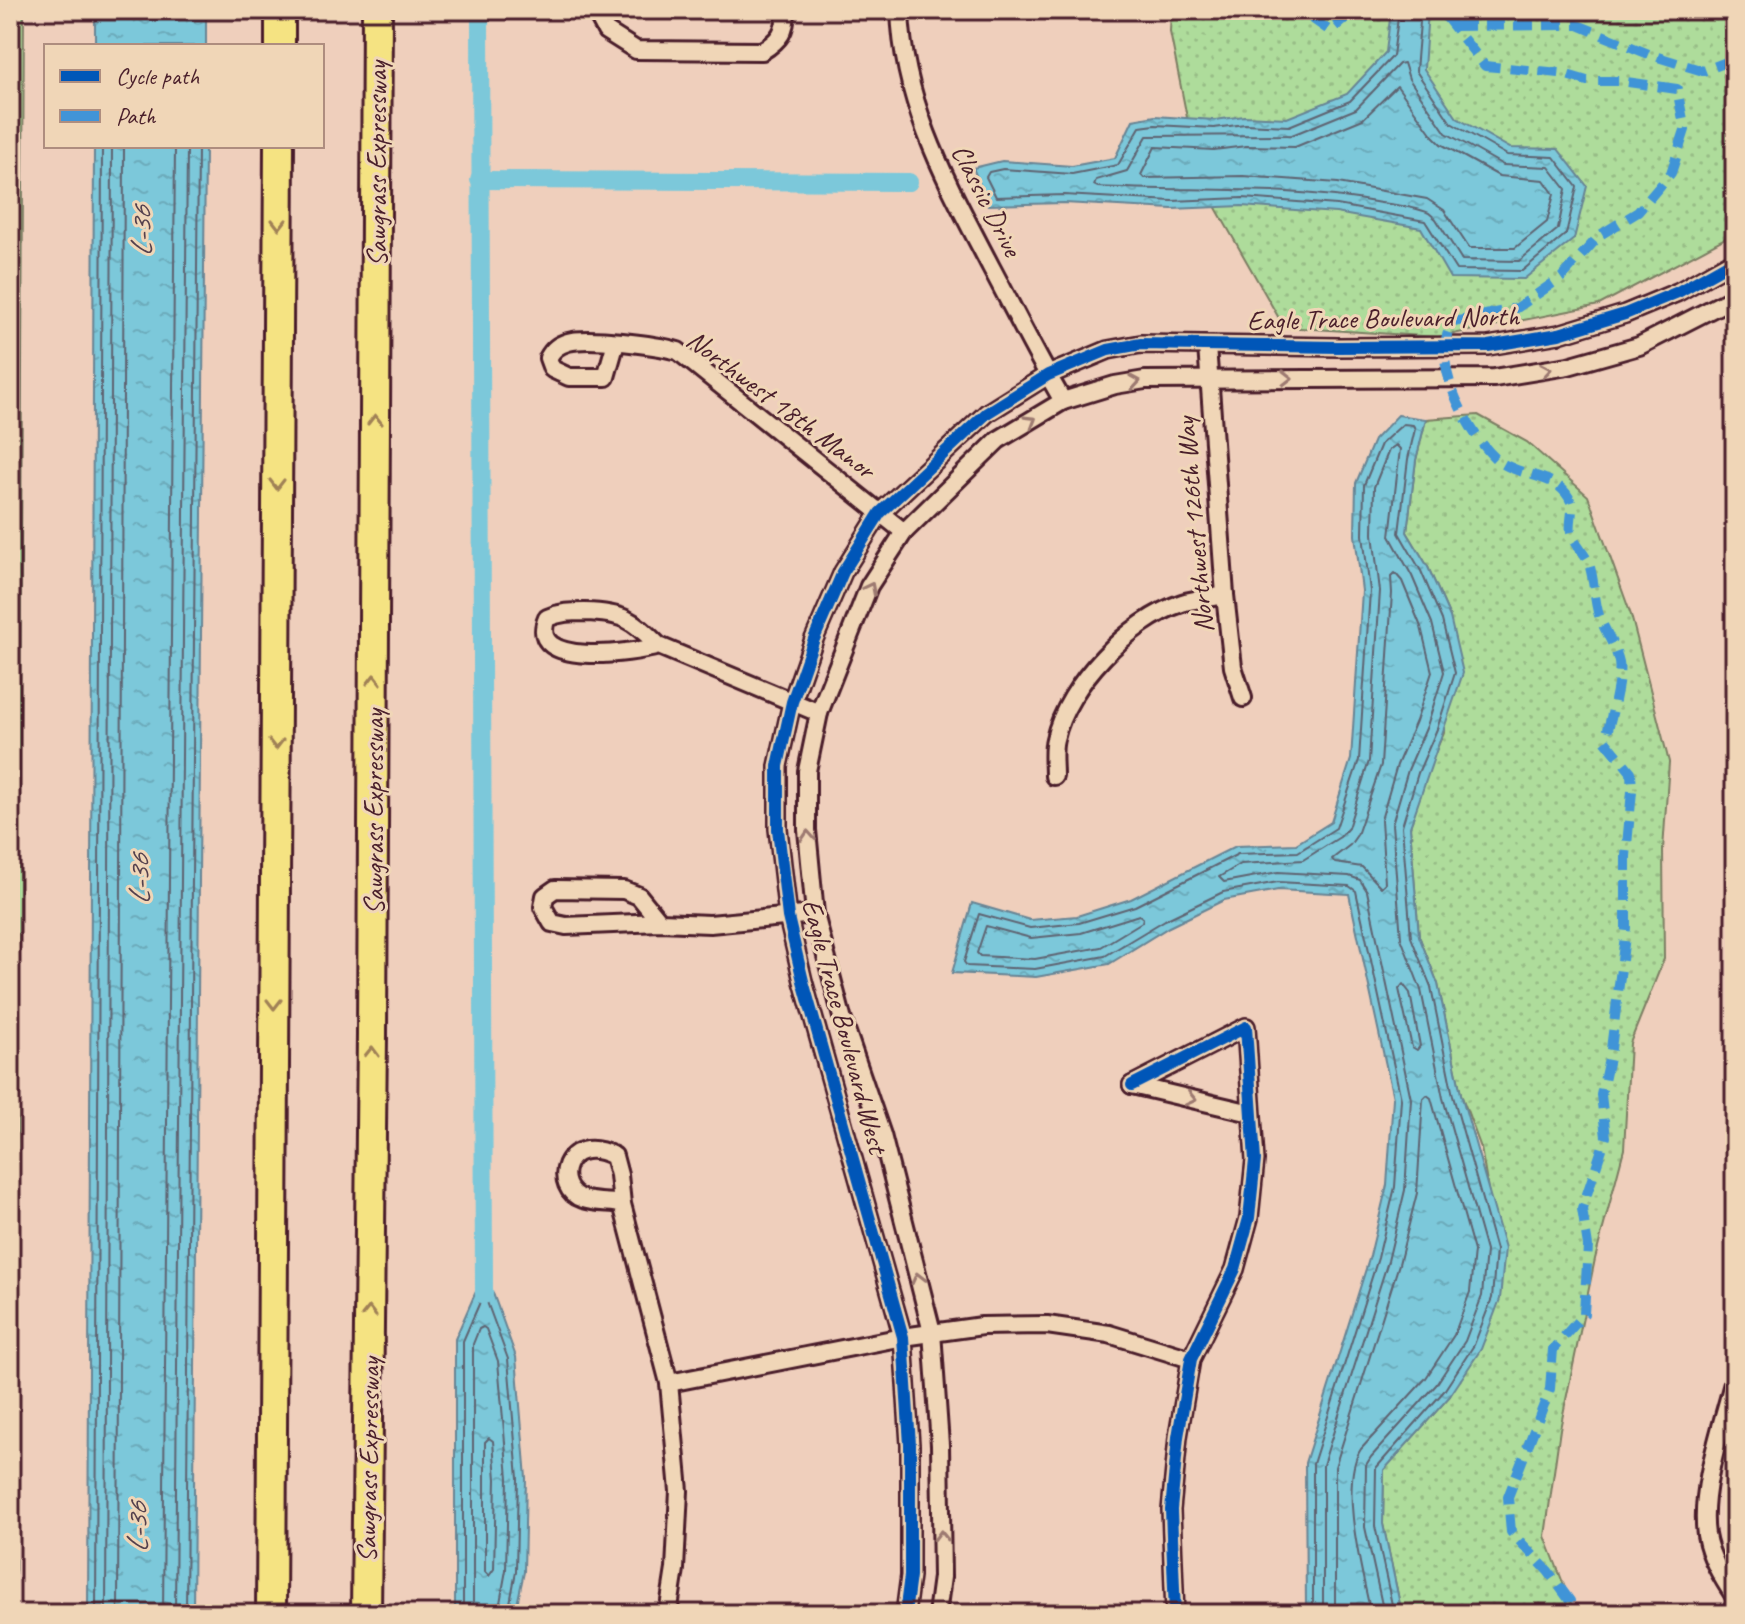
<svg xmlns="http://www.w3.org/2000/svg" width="1745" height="1624" font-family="Caveat,sans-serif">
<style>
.grass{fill:url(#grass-dots);stroke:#7c7e63;stroke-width:2}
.park{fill:#aedc9b;stroke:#7c7e63;stroke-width:2}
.water{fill:url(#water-ripples);stroke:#678494;stroke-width:2}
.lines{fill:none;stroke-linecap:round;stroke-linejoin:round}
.shore{stroke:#5e6371;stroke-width:2}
.canal{stroke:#7bc8da;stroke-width:18}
.minor-casing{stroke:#4a1f2b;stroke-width:22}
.motorway-casing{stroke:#4a1f2b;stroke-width:34}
.minor{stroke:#f0d6b7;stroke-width:16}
.motorway{stroke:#f5e382;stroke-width:28}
.quiet{stroke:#4194d7;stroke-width:10;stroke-dasharray:20 10;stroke-linecap:butt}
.cycleway-casing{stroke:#f0d6b7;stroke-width:17}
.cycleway{stroke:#0057b8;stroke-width:12}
.oneway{stroke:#a08156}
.oneway2{stroke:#9d7a71}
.labels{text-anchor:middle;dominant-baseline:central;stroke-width:6;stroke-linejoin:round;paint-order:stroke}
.street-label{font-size:28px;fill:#4a1f2b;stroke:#f0d6b7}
.water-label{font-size:30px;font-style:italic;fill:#54414e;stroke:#f0d6b7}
</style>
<defs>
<pattern id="grass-dots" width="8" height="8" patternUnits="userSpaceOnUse" patternTransform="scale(2)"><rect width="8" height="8" fill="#aedc9b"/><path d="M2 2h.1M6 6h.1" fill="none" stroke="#97bc86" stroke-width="1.8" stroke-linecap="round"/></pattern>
<pattern id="water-ripples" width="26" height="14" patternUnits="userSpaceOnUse" patternTransform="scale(2)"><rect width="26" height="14" fill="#7bc8da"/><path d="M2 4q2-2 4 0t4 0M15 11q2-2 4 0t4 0" fill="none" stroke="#6cabbb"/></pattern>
</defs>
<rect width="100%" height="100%" fill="#efcfbc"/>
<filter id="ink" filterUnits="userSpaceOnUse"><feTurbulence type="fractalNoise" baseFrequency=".0125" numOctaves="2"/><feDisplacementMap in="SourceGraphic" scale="16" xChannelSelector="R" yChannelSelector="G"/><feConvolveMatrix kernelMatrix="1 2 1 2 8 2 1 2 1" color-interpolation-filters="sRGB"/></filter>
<g filter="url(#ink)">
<g class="grass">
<polygon points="1171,10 1735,10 1735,233 1599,305 1438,337 1284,327 1199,178 1170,32"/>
<polygon points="1478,415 1527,442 1588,496 1631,615 1669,762 1663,850 1664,959 1630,1043 1624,1149 1595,1259 1560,1429 1545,1536 1575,1614 1402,1614 1383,1524 1384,1469 1450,1396 1504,1248 1490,1201 1481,1148 1461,1094 1438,984 1419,936 1410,827 1425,776 1444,732 1450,617 1428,567 1407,532 1416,460 1426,419"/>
</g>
<polygon class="park" points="10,10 24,10 15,1614 10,1614"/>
<g class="water">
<rect x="95" y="10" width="111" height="36"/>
<polygon points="1391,10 1428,10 1424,69 1457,118 1510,148 1558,149 1587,186 1574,239 1524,279 1450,278 1421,228 1336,213 1242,206 1172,209 1064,203 988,205 973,168 1002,161 1072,166 1115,158 1133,120 1155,116 1215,120 1244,116 1287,118 1347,94 1386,52"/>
<polygon points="94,146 205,146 193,1614 88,1614"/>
<polygon points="1398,415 1426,419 1416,460 1407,532 1428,567 1450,617 1463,673 1410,827 1419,936 1438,984 1461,1094 1505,1248 1500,1299 1481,1349 1450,1396 1384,1470 1383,1524 1402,1614 1306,1614 1305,1463 1370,1256 1387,1185 1393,1098 1349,894 1278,890 1224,900 1169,927 1109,964 1036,977 952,973 972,903 1030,920 1077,916 1131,899 1236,846 1296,844 1331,822 1351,759 1362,591 1355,535 1356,483 1374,440"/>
<polygon points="485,1271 516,1357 526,1478 524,1572 515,1614 455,1614 455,1339"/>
</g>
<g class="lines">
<g class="shore">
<polyline points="1399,10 1393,56 1350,101 1289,126 1245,124 1214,128 1155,125 1140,127 1118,165 1072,174 1003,169 989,172 986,177 996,197 1064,195 1172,201 1243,198 1337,205 1425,221 1456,270 1522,271 1566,234 1577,187 1554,157 1507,155 1451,123 1416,71 1421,10"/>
<path d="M1404 63 1409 79 1446 133 1503 165 1549 167 1566 189 1558 229 1519 261 1462 260 1436 219 1429 213C1413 206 1393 205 1375 202 1283 185 1191 192 1098 187L1094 185 1096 180 1127 171 1147 136 1292 135 1356 109 1399 64Z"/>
<polygon points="1397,86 1433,136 1441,144 1499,176 1544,180 1554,194 1547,222 1515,248 1469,248 1444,210 1427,199 1338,183 1243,176 1144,178 1141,175 1155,147 1214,150 1246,146 1295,147 1363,119"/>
<polygon points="1395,573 1402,581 1421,627 1432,672 1416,721 1397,765 1381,820 1385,883 1381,887 1362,867 1335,863 1332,859 1350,845 1357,835 1381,765 1392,593 1391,577"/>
<polygon points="1139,915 1143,918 1142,922 1101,947 1035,959 980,956 977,953 986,926 1031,938 1081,933"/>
<polygon points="1403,984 1410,993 1420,1046 1417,1050 1412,1047 1399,989"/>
<polygon points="489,1438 493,1441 496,1479 494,1569 489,1576 485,1572 485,1442"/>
<polyline points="96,1614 102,146"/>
<polyline points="106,1614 112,146"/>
<polyline points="118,1614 124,146"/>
<polyline points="163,1614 175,146"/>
<polyline points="175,1614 187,146"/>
<polyline points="186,1614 198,146"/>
<polyline points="463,1614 463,1341 480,1302 484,1300 487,1302 508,1359 518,1478 516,1571 508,1614"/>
<polyline points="473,1614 473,1344 479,1329 483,1327 486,1329 498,1361 508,1478 506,1570 498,1614"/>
<polyline points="1313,1614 1313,1464 1378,1258 1395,1187 1401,1099 1356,891 1349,886 1278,882 1223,892 1165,920 1105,956 1035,969 967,966 964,962 979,914 1030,928 1079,923 1135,906 1238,854 1298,852 1336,828 1359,760 1370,591 1363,535 1364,485 1381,444 1403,424 1413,425 1415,429 1408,459 1399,533 1421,571 1442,620 1455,673 1437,729 1418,773 1402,826 1411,937 1431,987 1453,1096 1496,1250 1492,1298 1474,1345 1444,1391 1376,1468 1375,1526 1394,1614"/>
<polyline points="1323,1614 1323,1465 1388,1261 1405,1190 1411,1099 1367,891 1360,880 1349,876 1278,872 1224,882 1219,877 1241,864 1303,860 1340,837 1348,828 1369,761 1380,591 1373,534 1374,487 1389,450 1396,445 1400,449 1390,536 1412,576 1432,623 1444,672 1427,726 1408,770 1392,824 1401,938 1421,990 1443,1098 1486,1251 1482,1296 1465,1341 1436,1385 1371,1457 1366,1465 1365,1527 1384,1614"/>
<path d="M1335 1614V1467L1399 1264 1417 1193 1423 1099 1427 1095 1431 1098 1474 1251 1470 1292 1454 1335 1426 1378 1361 1449C1338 1483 1363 1576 1371 1614"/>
</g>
<g class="canal">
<polyline points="480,10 484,1295"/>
<polyline points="479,180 909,182"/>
</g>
<defs>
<g id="minor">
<path d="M598 10V16L606 31 636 50 762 51C780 40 786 31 786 10"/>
<path d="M900 10C903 106 948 184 991 267 1015 312 1037 357 1063 401"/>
<path d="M616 342 606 377H569L552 369 548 358C553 349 558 345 568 342 588 336 656 345 678 351L904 532"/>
<polyline points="1207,346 1225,595 1233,667 1243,698"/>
<path d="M659 646C634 653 525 669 547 618 561 612 570 612 585 612 623 613 632 619 659 646L819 713"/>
<path d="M1054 776C1054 764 1052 750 1055 739 1067 685 1130 620 1182 603 1195 599 1211 598 1225 595"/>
<polyline points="660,922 566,926 552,923 543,907 545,896 555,889 624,890 639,896 660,922 710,924 815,914"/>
<polyline points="1132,1085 1246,1027 1255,1160 1249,1218 1235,1269 1191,1359 1178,1437 1171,1510 1175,1614"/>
<polyline points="1132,1085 1251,1113"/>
<path d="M622 1204C610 1202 595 1203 583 1199 551 1189 563 1131 614 1156L619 1175 622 1204 669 1383 679 1491 675 1569 668 1614"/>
<path d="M1735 1375C1724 1421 1699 1488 1706 1535 1710 1558 1723 1579 1735 1597"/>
<polyline points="669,1383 903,1337 982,1326 1047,1325 1109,1334 1191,1359"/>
<polyline points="905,1614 910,1576 910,1445 903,1337 803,981 788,917 778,829 778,766 792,702 814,639 843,572 880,513 987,413 1048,375 1108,350 1141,344 1338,347 1488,346 1559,334 1625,314 1678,292 1735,260"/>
<polyline points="937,1614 942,1577 940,1445 932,1332 882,1135 843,1021 815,914 807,830 807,771 819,713 869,586 904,532 998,440 1063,401 1115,385 1145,380 1494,378 1568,366 1639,346 1735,297"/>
</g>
<g id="motorway">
<polyline points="280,46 280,10"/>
<polyline points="271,1614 279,146"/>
<polyline points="366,1614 372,1035 377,10"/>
</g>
</defs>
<use href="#minor" class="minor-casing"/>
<use href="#motorway" class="motorway-casing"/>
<use href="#minor" class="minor"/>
<use href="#motorway" class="motorway"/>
<g class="quiet">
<polyline points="1283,10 1303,12 1330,31 1355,10"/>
<path d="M1414 10 1446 17 1485 66 1560 73 1587 81H1620L1677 89 1685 130 1671 173 1638 212 1600 235 1562 277 1517 308 1454 322C1426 356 1468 433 1495 458 1517 478 1559 472 1571 502 1574 511 1569 523 1571 532 1574 544 1585 553 1589 564 1594 579 1594 596 1598 612 1603 629 1615 644 1619 662 1622 678 1610 723 1605 740L1631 772 1632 791 1626 856V928L1611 1049 1601 1095 1606 1137 1582 1209 1588 1246 1584 1314 1553 1349 1550 1389 1508 1497 1511 1532 1548 1571 1570 1601V1614"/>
<polyline points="1454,26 1578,25 1651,55 1703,71 1735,59"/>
</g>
<defs>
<g id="cycleway">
<polyline points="1132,1085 1246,1027 1255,1160 1249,1218 1235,1269 1191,1359 1178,1437 1171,1510 1175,1614"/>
<polyline points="905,1614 910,1576 910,1445 903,1337 803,981 788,917 778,829 778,766 792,702 814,639 843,572 880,513 987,413 1048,375 1108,350 1141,344 1338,347 1488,346 1559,334 1625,314 1678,292 1735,260"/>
</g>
</defs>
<use href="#cycleway" class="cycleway-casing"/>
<use href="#cycleway" class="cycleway"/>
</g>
<defs><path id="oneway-chevron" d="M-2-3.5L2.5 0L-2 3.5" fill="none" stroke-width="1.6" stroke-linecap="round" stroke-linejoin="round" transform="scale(2)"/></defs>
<g class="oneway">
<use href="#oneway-chevron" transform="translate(279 224) rotate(90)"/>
<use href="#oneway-chevron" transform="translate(375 420) rotate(-90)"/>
<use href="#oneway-chevron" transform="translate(277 484) rotate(90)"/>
<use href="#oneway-chevron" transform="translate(374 680) rotate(-90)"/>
<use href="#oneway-chevron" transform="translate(276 744) rotate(90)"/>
<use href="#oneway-chevron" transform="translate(274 1004) rotate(90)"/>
<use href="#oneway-chevron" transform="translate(372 1052) rotate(-89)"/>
<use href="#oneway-chevron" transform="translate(369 1312) rotate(-89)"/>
</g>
<g class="oneway2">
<use href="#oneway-chevron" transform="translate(1546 370) rotate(-10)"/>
<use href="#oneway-chevron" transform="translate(1287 378)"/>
<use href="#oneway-chevron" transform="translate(1135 382) rotate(-9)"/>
<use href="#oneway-chevron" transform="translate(1031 421) rotate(-31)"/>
<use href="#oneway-chevron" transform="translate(870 588) rotate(-63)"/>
<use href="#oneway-chevron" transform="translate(808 836) rotate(-94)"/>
<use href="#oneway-chevron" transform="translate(1191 1099) rotate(13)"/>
<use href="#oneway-chevron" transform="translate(918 1278) rotate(-104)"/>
<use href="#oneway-chevron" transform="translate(941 1536) rotate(-91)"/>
</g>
</g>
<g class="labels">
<g class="street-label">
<text transform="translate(376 164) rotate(-90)">Sawgrass Expressway</text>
<text transform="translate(987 200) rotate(63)">Classic Drive</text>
<text transform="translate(1383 318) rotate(-1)">Eagle Trace Boulevard North</text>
<text transform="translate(781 404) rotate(37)">Northwest 18th Manor</text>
<text transform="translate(1194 525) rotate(-95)">Northwest 126th Way</text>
<text transform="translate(373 812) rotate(-90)">Sawgrass Expressway</text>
<text transform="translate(845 1026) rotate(75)">Eagle Trace Boulevard West</text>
<text transform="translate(368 1460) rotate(-89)">Sawgrass Expressway</text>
</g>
<g class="water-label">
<text transform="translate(141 232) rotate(-90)">L-36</text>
<text transform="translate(139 880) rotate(-90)">L-36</text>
<text transform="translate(137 1528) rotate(-90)">L-36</text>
</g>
</g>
<rect width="1745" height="1624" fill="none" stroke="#f0d6b7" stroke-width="40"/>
<rect x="20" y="20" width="1705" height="1584" fill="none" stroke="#4a1f2b" stroke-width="3" filter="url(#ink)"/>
<rect x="44" y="44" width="280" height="104" fill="#f0d6b7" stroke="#ae8d7f" stroke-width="2"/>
<rect x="60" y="70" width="40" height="12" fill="#0057b8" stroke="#ae8d7f" stroke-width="2"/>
<text x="116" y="84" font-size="24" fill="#4a1f2b">Cycle path</text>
<rect x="60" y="110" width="40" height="12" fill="#4194d7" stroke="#ae8d7f" stroke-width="2"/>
<text x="116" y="124" font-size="24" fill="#4a1f2b">Path</text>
</svg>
